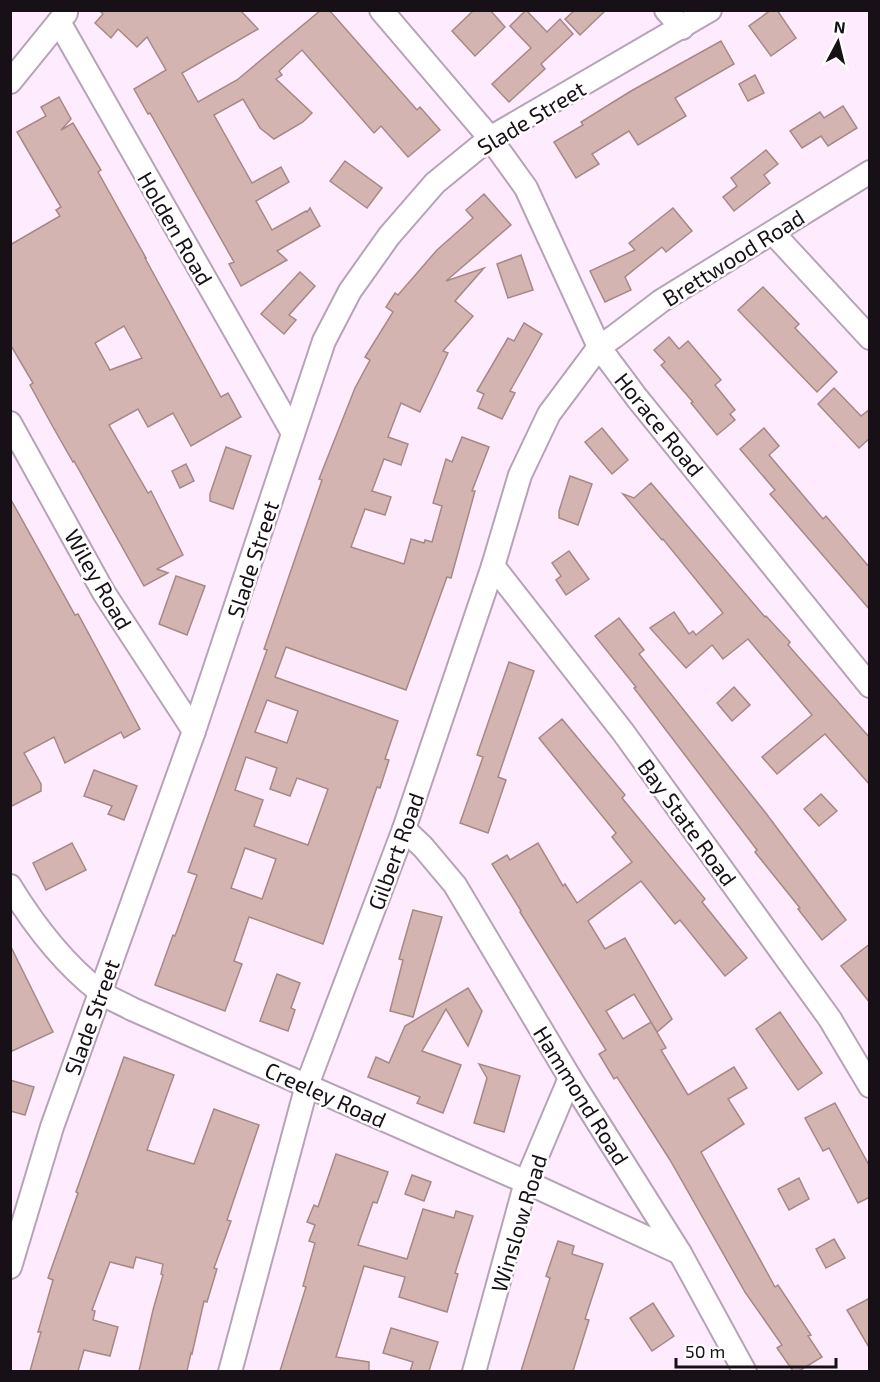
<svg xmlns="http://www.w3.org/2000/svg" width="880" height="1382" font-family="'Exo 2',sans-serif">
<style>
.building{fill:#d4b4b1;stroke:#a68885;stroke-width:1.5;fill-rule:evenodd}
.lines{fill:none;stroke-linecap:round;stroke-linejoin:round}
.street-casing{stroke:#b7a3b8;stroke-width:26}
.street{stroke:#fff;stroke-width:22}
.labels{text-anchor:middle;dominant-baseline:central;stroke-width:5;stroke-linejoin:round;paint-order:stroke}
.street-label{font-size:22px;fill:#171017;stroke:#fff}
</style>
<rect width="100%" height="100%" fill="#feecfe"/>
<g class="building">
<polygon points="99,10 240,10 258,29 182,73 198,102 237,80 321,10 329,10 417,110 420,107 440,130 408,157 381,126 374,133 302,50 279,71 282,75 276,79 312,113 303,122 274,139 260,128 243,99 214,115 252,183 281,167 289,182 256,201 272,230 306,211 307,212 310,208 320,226 277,251 287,260 241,286 229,264 234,262 150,113 148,114 134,89 166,70 147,37 137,47 118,29 111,38 95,23 103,14"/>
<polygon points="474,10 490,10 505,27 475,56 452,31"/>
<polygon points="526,10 547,32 560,19 573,34 541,64 545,69 509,102 492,84 531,48 510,26"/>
<polygon points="575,10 606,10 580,35 565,19"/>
<polygon points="771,10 777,10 796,38 771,56 749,26"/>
<polygon points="721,41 734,64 675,98 686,116 638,145 629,131 592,154 599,164 576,178 554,142 583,125 581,122 631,91"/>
<polygon points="755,75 764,93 748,101 739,84"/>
<path d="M59 97 71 119 61 130 73 123 101 170 98 172 146 258H145L221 397 228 393 241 417 191 446 173 413 148 427 138 409 109 425 148 493 151 491 183 555 157 569 168 573 144 586 74 461 73 462 53 427 30 385 33 383 10 344V245L60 216 56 210 61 207 17 132 46 116 41 107ZM124 326 142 358 110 370 95 343Z"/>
<polygon points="843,106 857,128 828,146 821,136 802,148 790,131 820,112 824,118"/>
<polygon points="766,150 778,164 764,175 770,183 734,211 723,197 737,186 731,178"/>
<polygon points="345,161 382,188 367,208 330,181"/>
<path d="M484 194 511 225 446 281 484 268 455 301 473 316 443 351 448 353 420 412 401 403 388 437 408 444 401 465 384 459 372 491 391 497 385 515 365 509 351 547 404 564 411 539 424 543 425 540 432 542 442 506 433 503 446 459 452 462 462 437 489 447 472 491H475L451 578 447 577 406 690 286 647 275 677 398 721 385 759 389 760 380 788 377 787 323 944 249 917 234 961 242 964 225 1011 155 985 173 935 175 936 197 875 188 872 267 650 264 649 322 480 319 479 355 388 370 360 365 357 393 312 386 307 395 293 398 295 437 250 473 218 466 210ZM267 700 298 711 287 743 255 732ZM246 757 277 768 270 789 290 796 297 778 328 789 308 845 254 826 263 800 235 790ZM245 848 276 859 262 899 231 888Z"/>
<polygon points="673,208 692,231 666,252 662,247 625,277 631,290 605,302 590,271 635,250 629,243"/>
<polygon points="521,255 533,290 508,298 497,264"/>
<polygon points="300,272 315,286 289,315 296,320 284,334 261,314"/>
<polygon points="763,287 799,324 795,328 837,372 817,392 738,310"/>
<polygon points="524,323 542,334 510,391 515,393 502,419 478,408 484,394 477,391 508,338 514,341"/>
<polygon points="669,337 679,349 688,341 721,380 715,385 735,410 730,414 735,420 717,435 691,403 693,402 661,365 665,362 654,350"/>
<polygon points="834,388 861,416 870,409 870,438 859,448 818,404"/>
<polygon points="602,428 628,460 612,474 585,442"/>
<polygon points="764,428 779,446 769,455 823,519 826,516 870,568 870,610 770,494 775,490 740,449"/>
<polygon points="226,447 251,456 233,509 210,501 210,494"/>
<polygon points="186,464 194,481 180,488 172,471"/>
<polygon points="570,476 592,484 578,525 559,518 559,511"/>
<polygon points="651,483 765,617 766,616 790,642 788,645 870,738 870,785 825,734 777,774 762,757 812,715 748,639 723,659 712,645 686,668 650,628 674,612 689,634 693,631 696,635 723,613 663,539 662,540 623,494 634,498"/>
<polygon points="10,498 75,615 78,614 140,729 124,738 121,732 65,763 54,737 24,753 41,784 41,791 10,807"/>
<polygon points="569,551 589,579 566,595 556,580 561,576 552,563"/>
<polygon points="176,576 205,586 187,635 159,624"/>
<polygon points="619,618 644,650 639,654 765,812 846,920 822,940 798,909 800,908 755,852 757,850 634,688 636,687 595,636"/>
<polygon points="509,662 534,671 498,777 506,780 488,833 460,823 483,757 477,755"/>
<polygon points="734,687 750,705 732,721 717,703"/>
<polygon points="562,719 625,795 622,798 705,899 702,902 747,958 725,976 680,920 675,924 641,881 588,921 605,949 625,938 672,1019 657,1032 634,994 606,1011 623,1039 651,1022 666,1048 661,1050 688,1095 734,1067 747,1088 728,1099 744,1124 701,1152 775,1287 778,1285 811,1335 808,1336 822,1357 799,1371 793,1371 777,1348 782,1345 745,1292 670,1160 617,1077 614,1079 599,1054 606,1050 520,912 521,911 492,864 507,855 510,860 538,843 563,886 565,884 577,903 632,862 612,837 616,833 539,738"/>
<polygon points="94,770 137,786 124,820 108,814 112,806 84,796"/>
<polygon points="821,794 837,811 819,826 804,809"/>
<polygon points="72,843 86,870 46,890 33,863"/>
<polygon points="413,910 442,917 413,1017 390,1011 403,960 399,959"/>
<polygon points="870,944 870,1003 841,966"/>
<polygon points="10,945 53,1032 10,1052"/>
<polygon points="277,974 300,983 291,1008 295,1010 288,1031 260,1021"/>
<polygon points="468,988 482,1011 468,1046 446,1009 422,1051 461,1065 443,1113 417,1103 420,1097 368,1077 376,1057 389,1063 405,1026"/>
<polygon points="780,1012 822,1073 798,1090 756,1029"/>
<polygon points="124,1057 174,1075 147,1150 194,1164 214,1109 259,1125 227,1220 231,1221 214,1268 217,1269 207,1302 204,1301 192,1354 191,1353 187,1371 139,1371 153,1310 163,1275 161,1274 163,1264 136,1257 133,1268 110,1262 92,1310 95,1311 93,1320 118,1327 110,1356 84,1350 78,1371 30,1371 41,1332 38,1332 53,1280 48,1278 78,1193 76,1192"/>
<polygon points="479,1064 520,1076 504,1132 474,1123 487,1078"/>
<polygon points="10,1080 34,1087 25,1115 10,1111"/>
<polygon points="835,1103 870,1167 870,1197 858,1203 829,1148 823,1151 805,1118"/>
<polygon points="336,1154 388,1172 377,1203 373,1202 358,1245 407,1259 423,1209 454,1218 456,1211 473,1216 455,1273 458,1274 447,1312 399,1297 405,1277 364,1266 336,1357 369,1362 369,1371 280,1371 306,1287 303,1286 315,1243 309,1241 315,1225 307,1222 314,1205 318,1207"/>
<polygon points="412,1175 431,1182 424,1201 405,1194"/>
<polygon points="799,1178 809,1199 789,1210 778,1189"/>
<polygon points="834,1239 845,1258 826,1268 816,1249"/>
<polygon points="558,1241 574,1246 572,1254 603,1264 585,1319 589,1320 573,1371 521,1371 550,1278 546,1276"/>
<polygon points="870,1298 870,1349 847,1310"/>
<polygon points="653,1303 674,1336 652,1351 630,1318"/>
<polygon points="391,1328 438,1342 429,1371 410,1371 413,1362 383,1353"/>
</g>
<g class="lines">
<defs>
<g id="street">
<polyline points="381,10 490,138 526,188 599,347 637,398 870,686"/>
<polyline points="666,10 682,28"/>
<polyline points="59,22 293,433"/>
<polyline points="10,82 66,13"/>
<polyline points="773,233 870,338"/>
<polyline points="10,423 104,593 194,731"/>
<polyline points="493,566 623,732 830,1019 870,1086"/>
<polyline points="404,829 423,847 455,885 570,1078 680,1253 745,1372"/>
<path d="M10 886C34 925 63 963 99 991 108 998 121 1003 132 1009L526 1182 680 1253"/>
<polyline points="10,1267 52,1127 194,731 324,341 350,291 389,236 435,183 490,138 710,10"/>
<polyline points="230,1372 307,1085 404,829 493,566 520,475 549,414 599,347 615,336 661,301 870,172"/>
<polyline points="474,1372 526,1182 570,1078"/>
</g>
</defs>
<use href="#street" class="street-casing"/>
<use href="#street" class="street"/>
</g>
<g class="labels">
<g class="street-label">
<text transform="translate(531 117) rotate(-31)">Slade Street</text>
<text transform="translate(176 228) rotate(60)">Holden Road</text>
<text transform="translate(733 257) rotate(-32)">Brettwood Road</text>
<text transform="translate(660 424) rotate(51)">Horace Road</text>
<text transform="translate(252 559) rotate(-72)">Slade Street</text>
<text transform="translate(99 579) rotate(60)">Wiley Road</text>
<text transform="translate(688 822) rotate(54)">Bay State Road</text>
<text transform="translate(395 851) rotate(-70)">Gilbert Road</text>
<text transform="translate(91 1017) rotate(-70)">Slade Street</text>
<text transform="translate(326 1094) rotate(24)">Creeley Road</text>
<text transform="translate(582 1095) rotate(58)">Hammond Road</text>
<text transform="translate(518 1223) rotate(-73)">Winslow Road</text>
</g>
</g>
<rect width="880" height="1382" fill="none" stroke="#171017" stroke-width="24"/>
<g transform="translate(838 42) rotate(7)" stroke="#ffffff" stroke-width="4.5" paint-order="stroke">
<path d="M0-4.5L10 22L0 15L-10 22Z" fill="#171017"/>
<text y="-9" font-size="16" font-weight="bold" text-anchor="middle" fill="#171017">N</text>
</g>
<path d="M676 1358v9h160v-9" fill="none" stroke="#171017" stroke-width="3"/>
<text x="685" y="1358" font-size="18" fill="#171017" stroke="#ffffff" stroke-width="4.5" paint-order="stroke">50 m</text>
</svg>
